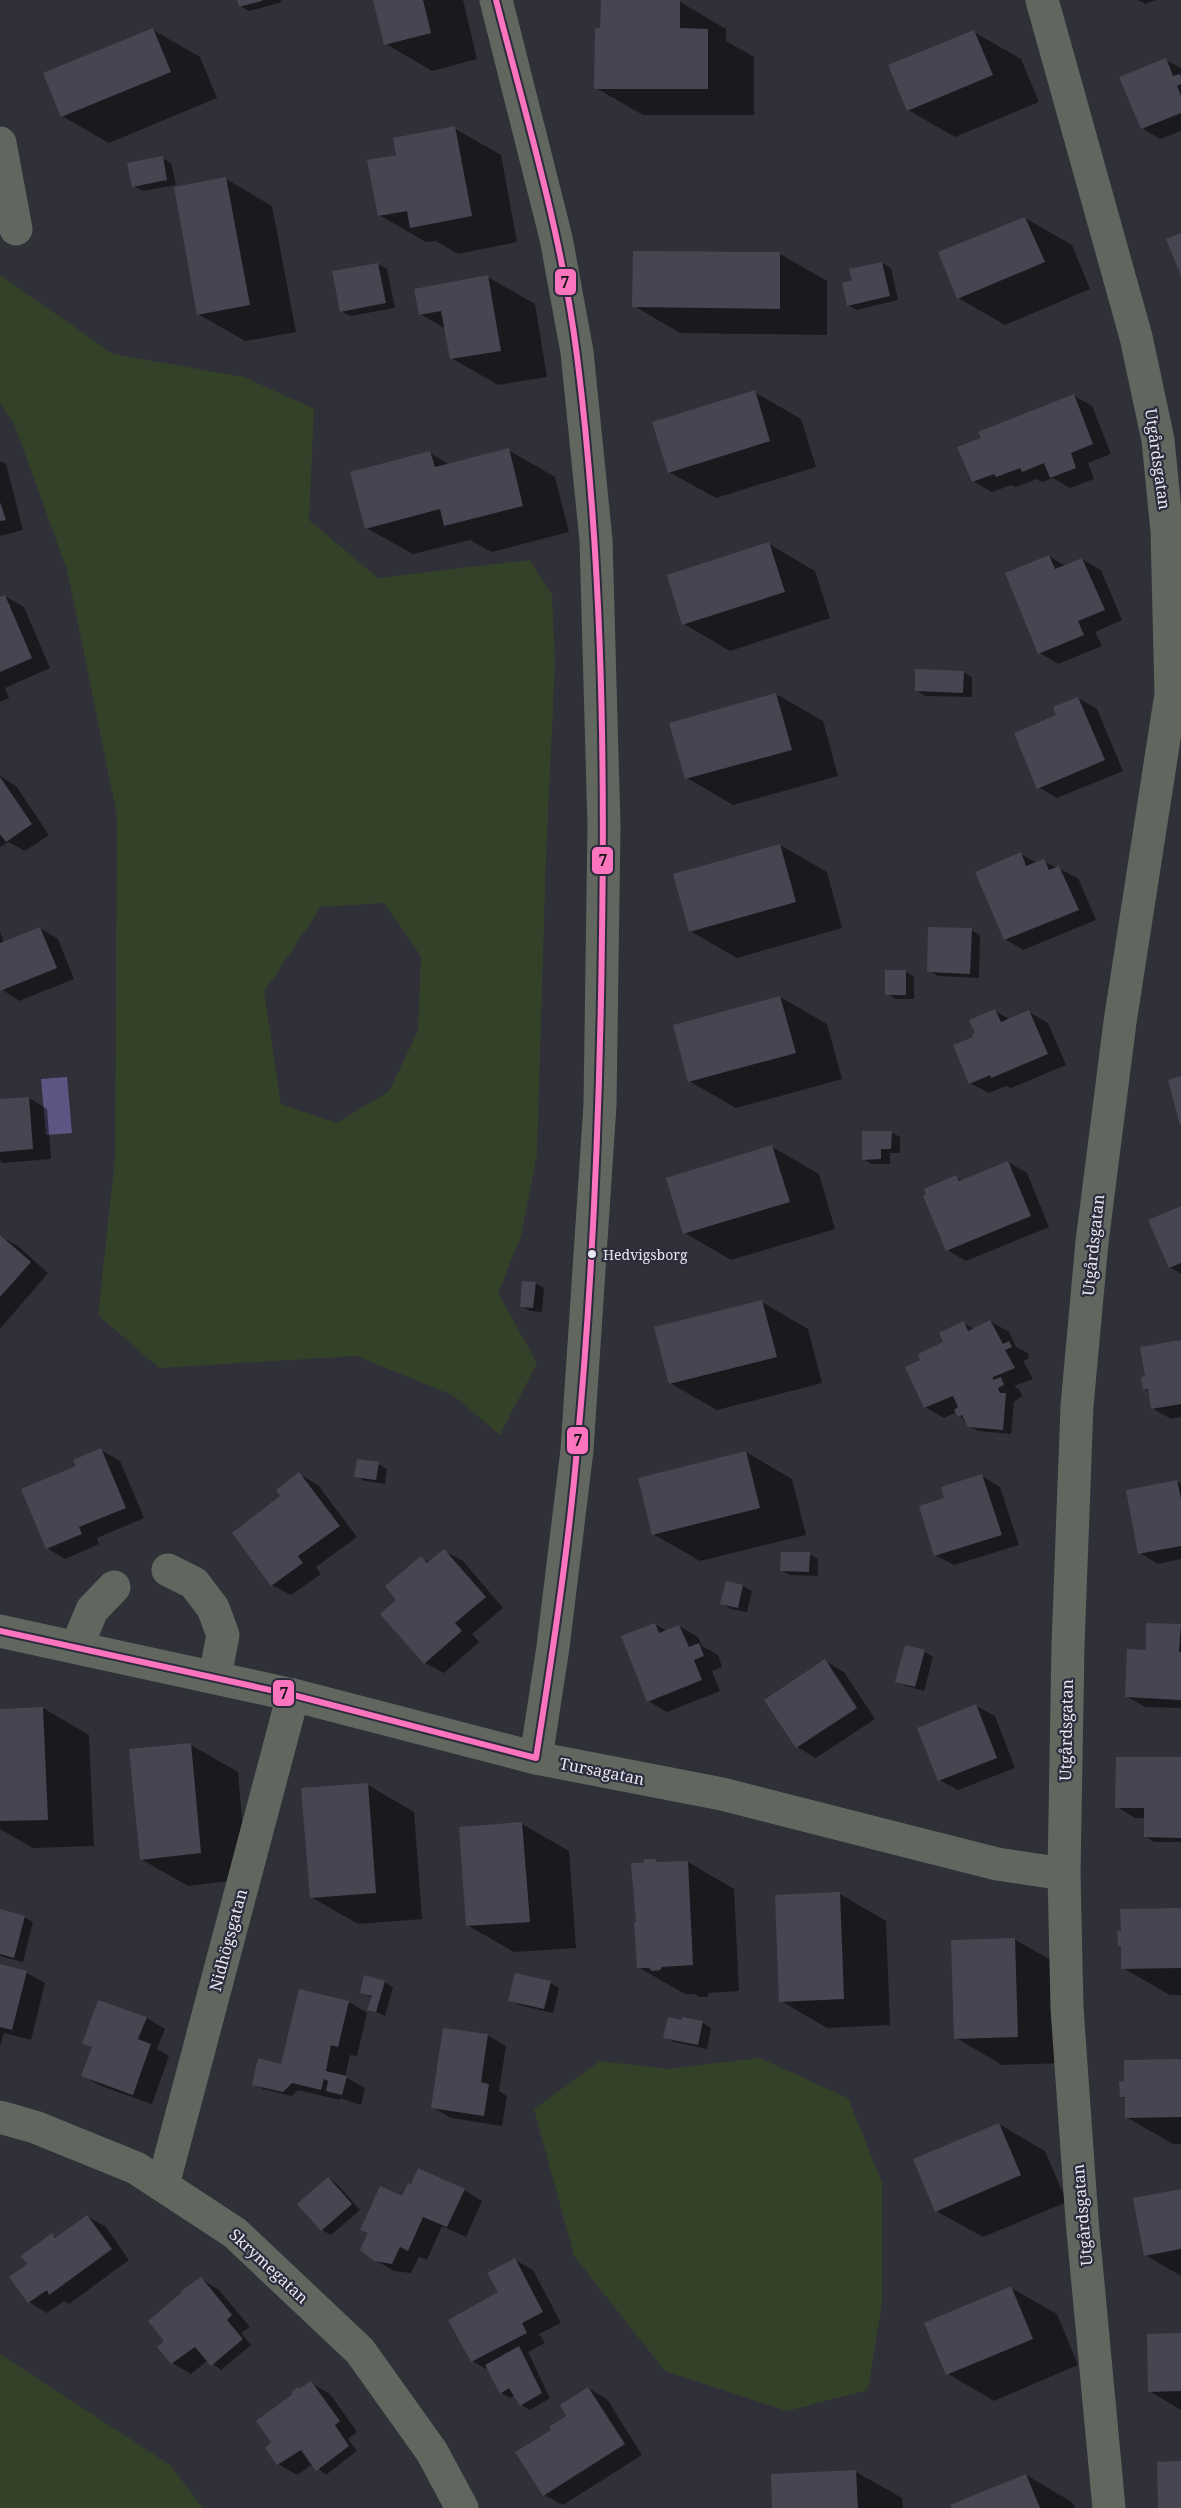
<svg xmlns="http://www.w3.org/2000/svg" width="1181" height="2508" font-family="'Noto Serif',serif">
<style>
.green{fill:#344129;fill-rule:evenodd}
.water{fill:#5c5685}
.shadow{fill:#0007}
.building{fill:#464552}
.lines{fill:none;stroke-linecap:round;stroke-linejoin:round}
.minor{stroke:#61675e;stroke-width:33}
.bus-1-casing{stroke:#2d2c3d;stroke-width:10}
.bus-1{stroke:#fc73be;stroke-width:6}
.bus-dot{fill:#e8e8f3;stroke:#2d2c3d;stroke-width:2}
.labels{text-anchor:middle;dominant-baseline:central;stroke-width:4.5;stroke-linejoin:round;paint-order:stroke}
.bus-label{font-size:14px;fill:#e8e8f3;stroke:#2d2c3d;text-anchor:start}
.street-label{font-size:16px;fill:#e8e8f3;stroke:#2d2c3d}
.line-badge{stroke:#2d2c3d;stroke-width:2}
.pale-badge-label{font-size:16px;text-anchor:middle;font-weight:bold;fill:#111}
</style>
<rect width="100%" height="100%" fill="#303039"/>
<g class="green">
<path d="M0 275 113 354 244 377 314 409 309 520 378 578 530 560 552 595 555 663 546 856 537 1154 521 1236 498 1293 537 1363 500 1435 454 1396 357 1356 159 1368 98 1315 115 1159 117 815 67 570 15 426 0 403ZM384 903 421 956 418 1031 389 1091 337 1123 281 1104 264 992 321 907Z"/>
<polygon points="760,2058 848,2098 882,2183 882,2303 868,2390 787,2411 665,2371 574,2256 534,2109 600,2061 667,2069"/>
<polygon points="0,2354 170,2465 203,2508 0,2508"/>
</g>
<polygon class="water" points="67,1077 72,1133 46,1135 41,1079"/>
<g class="shadow">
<polygon points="238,0 281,0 282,2 249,11 240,6"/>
<polygon points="375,0 463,0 477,59 432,71 386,44"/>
<polygon points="1138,0 1156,0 1145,4"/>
<polygon points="680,2 726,29 726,41 754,57 754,115 643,115 596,88"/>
<polygon points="153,30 200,57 217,98 109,143 62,116"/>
<polygon points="974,32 1021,59 1039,102 955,137 908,110"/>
<polygon points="1166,60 1181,68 1181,131 1160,139 1142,128"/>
<polygon points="454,128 501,155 517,242 458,254 436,241 426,242 379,215 398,156"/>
<polygon points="162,158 171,163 176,185 143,191 134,186"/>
<polygon points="226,179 272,206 296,332 245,341 198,314"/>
<polygon points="1025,218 1072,245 1090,289 1005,325 958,298"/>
<polygon points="634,253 780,254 827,281 827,335 680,333 634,306"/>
<polygon points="882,263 891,268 898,300 857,310 848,305 854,281"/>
<polygon points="378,264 387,269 395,308 350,316 341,311"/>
<polygon points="488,277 535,304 547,377 498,385 451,358 446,329 420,314"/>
<polygon points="754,392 801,419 816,467 716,498 669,472"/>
<polygon points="1073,395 1092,406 1111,454 1088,463 1094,479 1070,488 1053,478 1042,482 1037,479 1016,487 1011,485 992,492 973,481 983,439"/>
<polygon points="508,450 555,477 569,532 492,552 470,540 413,554 366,528 430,453 450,465"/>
<polygon points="0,461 6,464 23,530 0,536"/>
<polygon points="769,544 815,571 830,618 730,651 684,624"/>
<polygon points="1049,556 1066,566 1082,559 1101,570 1122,620 1095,632 1102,646 1058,664 1040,653"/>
<polygon points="5,596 24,607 50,668 5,688 9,698 0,702 0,598"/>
<polygon points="963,672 972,677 972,697 925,696 916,690"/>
<polygon points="776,694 823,721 838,776 733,805 687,778"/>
<polygon points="1078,698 1097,709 1123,771 1057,798 1038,787 1058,716"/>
<polygon points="0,776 16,786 49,835 25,851 8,842 0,847"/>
<polygon points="780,845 827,872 842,928 737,958 690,931"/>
<polygon points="1021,854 1037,863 1043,861 1078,878 1096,920 1023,950 1005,939"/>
<polygon points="40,928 58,939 74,979 19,1001 0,988 0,932 4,943"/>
<polygon points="971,930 980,935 979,978 938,976 929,971"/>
<polygon points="905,971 914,977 914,999 896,999 887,994"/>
<polygon points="780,997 827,1024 842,1079 736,1108 689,1081"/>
<polygon points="995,1011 1011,1020 1029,1012 1048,1023 1066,1065 1011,1088 1006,1086 989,1093 970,1083 974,1038"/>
<polygon points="29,1098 47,1109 51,1159 3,1163 0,1161 0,1100"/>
<polygon points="891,1132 900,1137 900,1153 890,1153 890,1164 872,1164 863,1159"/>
<polygon points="772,1147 819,1174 835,1229 731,1260 685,1233"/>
<polygon points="1008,1162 1027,1173 1049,1227 966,1261 947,1250 956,1177 963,1181"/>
<polygon points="1181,1208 1181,1274 1170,1267"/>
<polygon points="0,1236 18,1246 48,1273 0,1329"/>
<polygon points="535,1283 544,1288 542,1312 530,1311 521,1306"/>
<polygon points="762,1302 808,1329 822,1383 717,1410 670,1383"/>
<polygon points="990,1321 1009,1332 1016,1347 1028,1353 1029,1358 1023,1361 1033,1379 1014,1386 1019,1389 1022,1396 1014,1402 1011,1434 978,1431 969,1426 957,1412 944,1418 925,1407 922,1361 964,1323 974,1329"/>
<polygon points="1181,1341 1181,1417 1171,1419 1152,1408 1150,1392 1144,1389 1147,1377"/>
<polygon points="101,1450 120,1461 144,1518 97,1538 99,1544 65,1559 47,1548 78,1467"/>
<polygon points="746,1452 792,1479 806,1535 700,1561 653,1534"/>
<polygon points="378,1464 387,1469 385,1484 365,1481 356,1476"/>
<polygon points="299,1474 318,1485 357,1537 316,1567 321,1574 291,1595 272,1585 282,1496"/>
<polygon points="982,1476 1000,1487 1019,1545 954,1565 935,1555 946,1499"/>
<polygon points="1177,1481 1181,1484 1181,1559 1158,1564 1140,1553"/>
<polygon points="444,1551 463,1561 503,1608 472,1634 479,1642 444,1673 425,1663 398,1600 421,1558 430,1563"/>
<polygon points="809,1554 818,1559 818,1576 790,1575 781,1570"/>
<polygon points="727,1583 743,1586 752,1591 747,1612 731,1609 722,1603"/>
<polygon points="655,1624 667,1631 679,1626 698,1637 702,1646 718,1655 722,1667 712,1671 720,1691 667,1712 648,1701"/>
<polygon points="1148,1624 1181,1626 1181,1708 1145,1707 1126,1696 1147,1652"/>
<polygon points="924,1651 933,1657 924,1691 906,1686 897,1681"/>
<polygon points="825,1661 844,1672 875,1719 816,1758 797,1747"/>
<polygon points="976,1706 995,1716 1015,1768 958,1790 939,1780"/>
<polygon points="43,1708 89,1735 94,1846 33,1848 0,1829 0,1710"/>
<polygon points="191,1745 238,1772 247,1879 188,1886 141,1859"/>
<polygon points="1181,1759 1181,1842 1154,1842 1145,1836 1145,1818 1135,1818 1117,1807"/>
<polygon points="368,1785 414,1812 422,1919 358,1924 311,1897"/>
<polygon points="522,1824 569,1851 576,1948 514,1952 467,1925"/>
<polygon points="654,1860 660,1864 688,1862 734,1889 739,1991 709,1993 707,1997 700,1997 694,1994 685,1994 638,1967 644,1865"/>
<polygon points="840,1894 886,1921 890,2025 827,2028 781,2001"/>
<polygon points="1181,1909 1181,1995 1170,1995 1123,1968"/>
<polygon points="0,1911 24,1917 33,1922 23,1962 0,1956"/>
<polygon points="1014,1939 1061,1966 1064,2063 1002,2065 956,2038"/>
<polygon points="0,1966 27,1973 45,1983 31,2040 4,2033 0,2047"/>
<polygon points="384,1982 393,1987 385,2016 369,2009 373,1998 362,1992"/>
<polygon points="550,1983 559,1988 553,2013 519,2005 510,2000"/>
<polygon points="349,2002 367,2013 357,2056 350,2055 345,2077 365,2088 361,2105 340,2098 340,2100 298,2090 292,2096 263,2089 254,2084 282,2066"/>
<polygon points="147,2018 165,2029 157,2049 169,2056 152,2104 101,2086 82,2075 93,2048 84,2043"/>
<polygon points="703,2023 711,2028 707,2049 674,2042 665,2037"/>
<polygon points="487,2035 506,2046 499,2091 507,2096 502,2126 451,2118 432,2107"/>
<polygon points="1181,2061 1181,2144 1173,2144 1126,2117 1126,2099 1121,2096"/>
<polygon points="999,2124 1045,2151 1067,2202 983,2237 936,2211"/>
<polygon points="328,2178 337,2184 360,2210 331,2235 322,2230 299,2204"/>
<polygon points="464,2190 482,2201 466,2237 442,2226 427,2260 419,2257 411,2273 394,2271 375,2260 403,2198"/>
<polygon points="1181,2191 1181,2276 1145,2255"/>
<polygon points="87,2216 106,2227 129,2260 69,2304 64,2301 47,2313 29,2302 29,2264 52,2235 58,2238"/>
<polygon points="515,2260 533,2270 561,2323 539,2334 545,2343 528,2352 550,2398 530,2410 521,2405 515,2395 510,2398 501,2393 490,2371 472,2361"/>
<polygon points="201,2279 219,2290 250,2327 241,2333 251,2345 221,2370 208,2360 191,2374 172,2363 166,2341"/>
<polygon points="1011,2288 1057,2314 1078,2365 994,2401 948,2374"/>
<polygon points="1181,2335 1181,2410 1149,2391"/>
<polygon points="311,2383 330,2394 357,2432 348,2439 357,2451 326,2475 313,2464 297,2475 278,2464 267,2448 273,2443 300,2391"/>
<polygon points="588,2388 607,2399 642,2455 563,2505 544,2495 553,2430 568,2417"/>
<polygon points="856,2472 902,2498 903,2508 774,2508"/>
<polygon points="1026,2475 1072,2502 1075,2508 953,2508"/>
</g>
<g class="building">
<polygon points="237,0 262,0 262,1 239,7"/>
<polygon points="373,0 423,0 431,33 384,45"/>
<polygon points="601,0 680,0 680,28 708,29 708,89 594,89 595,28 600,28"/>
<polygon points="153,28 171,72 61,117 43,73"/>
<polygon points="974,30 993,75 907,111 888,65"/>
<polygon points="1166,58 1173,76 1180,74 1181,77 1181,84 1177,86 1181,96 1181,113 1141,129 1119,77"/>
<polygon points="455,126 472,216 410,228 407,211 378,216 367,160 396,155 393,138"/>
<polygon points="163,156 167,180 132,187 127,163"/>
<polygon points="226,177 250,305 197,315 174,187"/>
<polygon points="1025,217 1045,262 957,299 938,252"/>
<polygon points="1181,233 1181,276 1166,239"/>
<polygon points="633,251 780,252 780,309 632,307"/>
<polygon points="882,262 890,296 847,306 842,283 852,280 849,269"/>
<polygon points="378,263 386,303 340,312 332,271"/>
<polygon points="488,275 501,351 450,359 441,311 419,315 414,289"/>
<polygon points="755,390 770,441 668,473 652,422"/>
<polygon points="1074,394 1093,444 1071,453 1076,468 1050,478 1044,463 1022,472 1020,468 996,477 994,474 972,482 957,447 981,438 978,432"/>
<polygon points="509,448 523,506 444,526 440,509 365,529 350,472 430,451 435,467"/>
<polygon points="0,502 6,520 0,521"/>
<polygon points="769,542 785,592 682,625 667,575"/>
<polygon points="1049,555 1055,569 1082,558 1105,610 1078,621 1084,635 1038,654 1005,573"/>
<polygon points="5,595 32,658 0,672 0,597"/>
<polygon points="915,669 964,671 963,693 915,691"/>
<polygon points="776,693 792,750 685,779 669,723"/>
<polygon points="1078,697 1105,760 1037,789 1014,733 1056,715 1053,707"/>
<polygon points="0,777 32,824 6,842 0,834"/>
<polygon points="780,844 796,902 689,932 673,874"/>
<polygon points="1021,852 1026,866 1044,859 1049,870 1059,866 1079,910 1004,940 975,872"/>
<polygon points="40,927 57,968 0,991 0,943"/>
<polygon points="928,927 972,928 970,974 927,972"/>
<rect x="885" y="970" width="21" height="25"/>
<polygon points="780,996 796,1053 688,1082 673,1025"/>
<polygon points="995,1009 1001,1022 1029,1010 1048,1054 991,1078 990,1075 969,1084 953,1045 973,1037 972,1034 975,1033 969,1020"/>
<polygon points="1181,1076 1181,1125 1180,1125 1168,1080"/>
<polygon points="29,1097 33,1149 0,1152 0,1099"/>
<polygon points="862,1131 892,1131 891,1149 881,1149 881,1159 862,1160"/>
<polygon points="772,1145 790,1202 683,1234 666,1178"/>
<polygon points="1008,1161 1031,1216 946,1251 923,1196 926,1195 924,1189 956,1175 959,1181"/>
<polygon points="1181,1206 1181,1263 1169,1268 1148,1220"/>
<polygon points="0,1235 31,1262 0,1297"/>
<polygon points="522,1281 536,1282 533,1308 520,1307"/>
<polygon points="762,1300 777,1357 669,1384 654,1327"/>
<polygon points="990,1320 1003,1344 1009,1341 1012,1347 1005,1350 1015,1368 993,1377 993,1380 1001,1377 1004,1385 998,1388 1000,1393 1006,1393 1003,1430 968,1427 962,1415 958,1417 954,1410 958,1407 953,1396 924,1408 905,1367 920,1360 918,1354 943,1342 939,1333 964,1321 968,1331"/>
<polygon points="1181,1340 1181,1404 1151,1409 1148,1389 1143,1390 1141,1377 1145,1376 1140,1347"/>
<polygon points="101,1448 126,1508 79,1527 82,1534 46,1549 21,1489 76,1466 73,1460"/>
<polygon points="746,1451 760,1508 652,1535 638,1478"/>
<polygon points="357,1459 379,1462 376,1480 354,1477"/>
<polygon points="299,1472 340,1526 298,1556 303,1563 271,1586 232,1533 280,1496 276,1490"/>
<polygon points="982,1474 1002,1535 934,1556 919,1506 944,1498 941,1487"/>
<polygon points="1177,1480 1181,1499 1181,1546 1138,1554 1126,1490"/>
<polygon points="444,1549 486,1597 455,1623 462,1631 424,1664 380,1614 396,1600 385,1586 421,1556 427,1563"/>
<polygon points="781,1552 810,1552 809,1572 780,1571"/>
<polygon points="726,1581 743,1585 738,1608 720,1604"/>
<polygon points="655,1623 659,1633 679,1625 689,1647 699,1643 704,1656 694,1660 702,1680 647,1702 621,1636"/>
<polygon points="1146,1623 1181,1624 1179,1652 1181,1652 1181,1700 1125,1697 1127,1649 1146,1650"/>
<polygon points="905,1645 925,1650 915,1687 895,1682"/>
<polygon points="825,1659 857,1708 796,1748 764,1700"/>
<polygon points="976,1704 997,1758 938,1781 917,1728"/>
<polygon points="43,1707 48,1820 0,1821 0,1709"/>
<polygon points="191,1743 201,1853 140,1860 129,1749"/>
<polygon points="1116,1757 1181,1757 1181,1838 1144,1837 1144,1808 1115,1808"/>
<polygon points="368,1783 376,1893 310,1898 301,1788"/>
<polygon points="522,1822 530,1922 466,1926 459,1827"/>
<polygon points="645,1859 655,1859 657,1862 688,1861 693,1965 662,1967 660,1970 652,1971 649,1968 637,1968 634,1922 636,1922 631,1863 643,1863"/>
<polygon points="840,1892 844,1999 779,2002 775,1895"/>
<polygon points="1181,1908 1181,1968 1121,1969 1121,1946 1118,1946 1117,1931 1121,1931 1120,1909"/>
<polygon points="0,1909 25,1916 14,1958 0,1954"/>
<polygon points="1015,1938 1018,2037 954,2039 951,1940"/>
<polygon points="0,1964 27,1971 12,2030 0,2027"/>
<polygon points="515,1973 551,1981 544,2009 508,2001"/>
<polygon points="364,1975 385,1981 376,2012 367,2010 372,1996 360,1993"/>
<polygon points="299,1989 349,2001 338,2047 331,2045 326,2071 347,2076 342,2095 326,2091 328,2081 324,2079 321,2090 292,2083 283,2092 252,2085 258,2058 281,2064"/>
<polygon points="98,2000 147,2017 138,2039 151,2044 133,2095 81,2076 92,2047 82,2044"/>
<polygon points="668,2017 682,2020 682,2017 703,2021 698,2045 663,2038"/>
<polygon points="443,2028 488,2034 481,2082 489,2084 484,2116 431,2108"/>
<polygon points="1181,2059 1181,2117 1125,2118 1125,2097 1120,2097 1119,2082 1124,2081 1124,2060"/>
<polygon points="999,2123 1021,2175 935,2212 913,2159"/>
<polygon points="418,2168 465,2189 447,2227 423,2217 408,2251 400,2247 392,2264 374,2261 360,2250 368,2233 360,2230 380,2186 402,2196 408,2183 411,2184"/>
<polygon points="328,2177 352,2204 321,2231 297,2204"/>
<polygon points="1181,2189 1181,2249 1144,2256 1133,2198"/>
<polygon points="87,2215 112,2249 49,2295 47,2290 28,2303 9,2277 27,2264 21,2256 52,2233 55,2238"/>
<polygon points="515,2258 543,2312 522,2323 527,2333 471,2362 448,2320 498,2292 487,2273"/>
<polygon points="201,2277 232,2315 227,2320 243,2339 211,2366 195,2347 171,2364 157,2347 164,2341 148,2321 182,2292 181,2291"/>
<polygon points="1011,2286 1033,2339 946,2375 924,2323"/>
<polygon points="1181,2333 1181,2391 1148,2392 1147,2334"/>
<polygon points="519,2346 542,2393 520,2406 509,2388 500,2394 485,2365"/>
<polygon points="311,2381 340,2421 335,2425 349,2446 316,2471 301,2450 277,2465 265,2448 271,2442 256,2421 293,2394 291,2392 298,2387 299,2389"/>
<polygon points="588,2387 625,2444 543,2496 515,2452 551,2430 549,2427 566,2416 560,2405"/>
<polygon points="1181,2461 1181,2508 1158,2508 1157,2462"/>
<polygon points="856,2470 858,2508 772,2508 771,2474"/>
<polygon points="1026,2474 1040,2508 952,2508 950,2505"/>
</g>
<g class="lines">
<g class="minor">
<polyline points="496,0 556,238 577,352 596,540 604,826 600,1105 577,1450 553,1647 536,1758"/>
<polyline points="1042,0 1136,337 1158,440 1167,531 1171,694 1120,1022 1092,1242 1077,1406 1068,1645 1064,1874 1067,2008 1082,2220 1109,2508"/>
<polyline points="0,143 16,229"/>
<polyline points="168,1570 194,1583 213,1608 223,1635 215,1676"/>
<polyline points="0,1631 293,1695 536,1758 722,1794 997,1864 1064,1874"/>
<polyline points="77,1646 92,1610 114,1587"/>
<polyline points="0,2117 35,2127 136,2168 235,2233 360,2351 432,2452 462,2508"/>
<polyline points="163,2185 293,1695"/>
</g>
<defs>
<path id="bus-1" d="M0 1631 293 1695 536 1758C552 1656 568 1552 577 1449 593 1278 600 1105 602 933 605 741 601 547 577 356 562 235 526 117 496 0"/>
</defs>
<use href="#bus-1" class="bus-1-casing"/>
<use href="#bus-1" class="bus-1"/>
</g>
<circle class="bus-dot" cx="592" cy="1254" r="5"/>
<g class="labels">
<g class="bus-label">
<text x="603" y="1254">Hedvigsborg</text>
</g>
<g class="street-label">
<text transform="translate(1158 459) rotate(82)">Utgårdsgatan</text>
<text transform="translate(1093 1245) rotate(-84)">Utgårdsgatan</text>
<text transform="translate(1066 1730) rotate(-89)">Utgårdsgatan</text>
<text transform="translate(602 1771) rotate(11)">Tursagatan</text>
<text transform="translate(228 1940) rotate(-75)">Nidhögsgatan</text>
<text transform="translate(1082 2215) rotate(-95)">Utgårdsgatan</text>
<text transform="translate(269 2266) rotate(43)">Skrymegatan</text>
</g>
</g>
<g class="line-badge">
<rect x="554" y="268" width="23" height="28" rx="6" fill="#fc73be"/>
<rect x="591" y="846" width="23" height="29" rx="6" fill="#fc73be"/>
<rect x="566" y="1426" width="23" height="29" rx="6" fill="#fc73be"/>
<rect x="272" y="1679" width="23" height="28" rx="6" fill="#fc73be"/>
</g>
<g class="pale-badge-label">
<text x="565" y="288">7</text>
<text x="603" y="866">7</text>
<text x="578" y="1446">7</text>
<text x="284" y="1699">7</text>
</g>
</svg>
